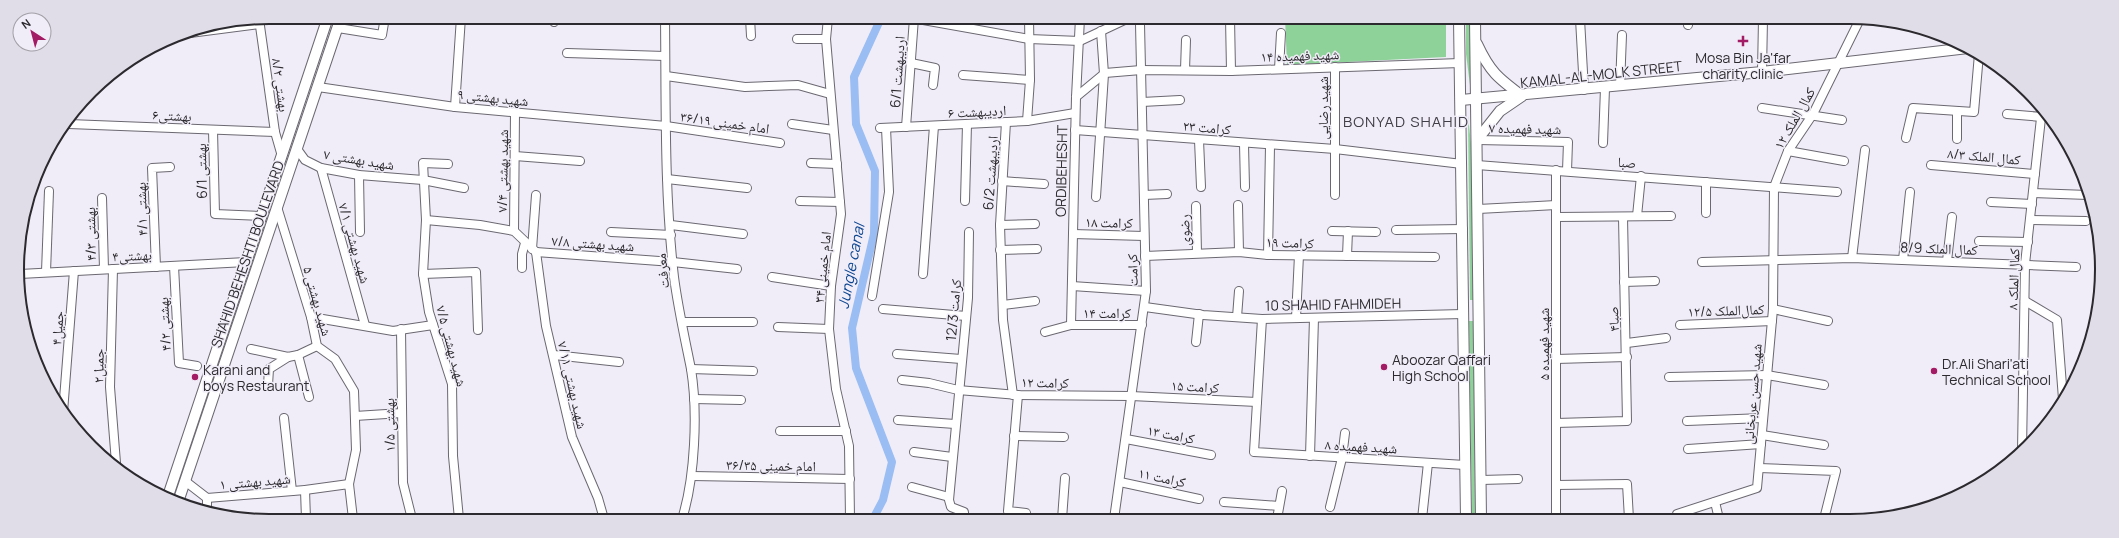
<svg xmlns="http://www.w3.org/2000/svg" width="2119" height="538" font-family="Manrope,'Noto Naskh Arabic',sans-serif">
<style>
.green{fill:#8ed29a}
.lines{fill:none;stroke-linecap:round;stroke-linejoin:round}
.canal{stroke:#9abef3;stroke-width:8}
.minor-casing{stroke:#6b6871;stroke-width:10}
.major-casing{stroke:#6b6871;stroke-width:12}
.minor{stroke:#fff;stroke-width:8}
.major{stroke:#fff;stroke-width:10}
.poi-dot{fill:#a41b65;stroke:#f1edf8;stroke-width:1.5}
.labels{text-anchor:middle;dominant-baseline:central;stroke-width:3;stroke-linejoin:round;paint-order:stroke}
.street-label{font-size:14px;fill:#2c2a2e;stroke:#f1edf8}
.poi-label{font-size:14px;fill:#2c2a2e;stroke:#f1edf8;text-anchor:start}
.neighbourhood-label{font-size:15px;letter-spacing:1px;fill:#413e47;stroke:#f1edf8}
.water-label{font-size:15px;font-style:italic;fill:#0d4691;stroke:#f1edf8}
.rim{fill:none;stroke:#2c2a2e;stroke-width:2}
</style>
<rect width="100%" height="100%" fill="#f1edf8"/>
<g class="green">
<polygon points="1285,18 1446,19 1446,57 1287,65"/>
<polygon points="1466,19 1470,19 1470,85 1466,54"/>
<polygon points="1468,116 1471,144 1474,300 1470,300"/>
<polygon points="1469,321 1474,321 1475,519 1472,519"/>
</g>
<g class="lines">
<polyline class="canal" points="873,519 883,500 892,462 856,368 852,328 874,234 875,171 856,124 854,77 881,18"/>
<defs>
<g id="minor">
<polyline points="508,17 525,19"/>
<path d="M665 18C666 104 664 191 674 277 678 308 685 339 691 369 698 412 695 478 682 519"/>
<polyline points="750,18 751,36"/>
<polyline points="828,18 826,39 841,214 831,286 829,329 836,389 849,446 850,519"/>
<polyline points="912,18 1029,39 1080,41 1129,18"/>
<polyline points="1230,18 1231,71"/>
<polyline points="259,19 275,132 281,153"/>
<polyline points="1580,19 1584,90"/>
<polyline points="554,22 555,17"/>
<polyline points="1688,25 1689,19"/>
<polyline points="338,28 382,35 385,17"/>
<polyline points="190,33 260,24"/>
<polyline points="797,39 826,39"/>
<polyline points="567,53 665,56"/>
<polyline points="911,63 935,68 933,85"/>
<polyline points="1279,69 1281,33"/>
<polyline points="1185,70 1186,40"/>
<polyline points="1762,72 1763,19"/>
<polyline points="963,75 1030,80"/>
<polyline points="666,76 745,87 798,85 830,94"/>
<polyline points="1620,86 1622,35"/>
<polyline points="318,87 455,107 666,126 780,143"/>
<polyline points="1076,97 1105,73 1141,70 1231,71 1460,63"/>
<polyline points="1142,102 1180,100"/>
<polyline points="455,107 461,17"/>
<polyline points="1762,108 1842,120"/>
<polyline points="2007,114 2042,117"/>
<polyline points="1027,121 1030,80 1029,18"/>
<polyline points="1006,122 1000,225 1003,320 1013,395"/>
<polyline points="69,124 275,132"/>
<polyline points="792,124 833,130"/>
<polyline points="906,127 914,18"/>
<polyline points="880,128 1027,121 1075,113"/>
<polyline points="213,130 215,214 261,216"/>
<polyline points="1075,130 1335,149 1462,164"/>
<polyline points="1906,138 1913,108 1974,112 1979,54"/>
<polyline points="1957,139 1957,111"/>
<polyline points="1199,140 1201,187"/>
<polyline points="1477,140 1568,142 1567,171"/>
<polyline points="1603,143 1605,88"/>
<polyline points="1244,144 1245,187"/>
<polyline points="297,149 305,160 321,168 359,175 423,180 464,188"/>
<polyline points="1788,151 1844,161"/>
<polyline points="515,156 580,161"/>
<polyline points="811,163 837,164"/>
<polyline points="448,164 423,163 426,220 423,274 429,312 452,384 453,456 459,519"/>
<polyline points="1477,165 1837,192"/>
<polyline points="1931,165 2035,174"/>
<polyline points="321,168 365,325"/>
<polyline points="359,175 360,232"/>
<polyline points="667,179 747,188"/>
<polyline points="1002,181 1044,184"/>
<polyline points="2033,193 2088,195"/>
<polyline points="1144,195 1167,194"/>
<polyline points="1335,195 1335,67"/>
<polyline points="1096,197 1104,74 1101,31"/>
<polyline points="102,198 104,269"/>
<polyline points="800,201 840,202"/>
<polyline points="965,201 967,124"/>
<polyline points="1991,202 2032,204"/>
<polyline points="1238,205 1239,252"/>
<polyline points="1196,206 1197,253"/>
<polyline points="277,207 311,317 317,346 335,359 354,391 356,450 349,484"/>
<polyline points="1478,209 1556,205"/>
<polyline points="1706,213 1706,182"/>
<polyline points="1637,216 1641,176"/>
<polyline points="1556,217 1671,216"/>
<polyline points="426,220 480,225 514,231 536,252"/>
<polyline points="2030,220 2086,221"/>
<polyline points="671,225 743,234"/>
<polyline points="1000,225 1035,224"/>
<polyline points="1396,230 1463,229"/>
<polyline points="514,231 515,112"/>
<polyline points="1332,231 1376,232"/>
<polyline points="611,232 671,235"/>
<polyline points="1073,234 1144,236"/>
<polyline points="1979,241 2028,242"/>
<polyline points="532,249 536,195"/>
<polyline points="1000,250 1037,249"/>
<polyline points="536,252 546,326 572,437 598,498 604,519"/>
<polyline points="536,252 673,262 737,269"/>
<polyline points="1268,255 1270,146"/>
<polyline points="1145,256 1239,252 1268,255 1435,257"/>
<polyline points="1347,256 1348,231"/>
<polyline points="1852,258 1865,150"/>
<polyline points="1903,260 1910,192"/>
<polyline points="1947,261 1952,217"/>
<polyline points="1702,262 1852,258 2076,267"/>
<polyline points="174,266 179,363 197,366"/>
<polyline points="156,267 152,168 170,167"/>
<polyline points="522,268 522,254 525,243"/>
<polyline points="113,269 110,387 116,463"/>
<polyline points="46,272 49,191"/>
<polyline points="20,274 246,262"/>
<polyline points="423,274 476,272 478,330"/>
<polyline points="923,274 934,126"/>
<polyline points="772,277 831,286"/>
<polyline points="1624,282 1655,281"/>
<polyline points="1072,286 1146,291"/>
<polyline points="872,296 889,192 886,128"/>
<polyline points="2025,301 2057,320 2063,399"/>
<polyline points="1003,305 1035,301"/>
<polyline points="1145,307 1203,315 1262,319 1463,314"/>
<polyline points="883,309 966,316"/>
<polyline points="1773,309 1828,321"/>
<polyline points="311,317 393,331 433,325"/>
<polyline points="1237,317 1239,291"/>
<polyline points="1296,318 1299,255"/>
<polyline points="1262,319 1254,452 1465,465"/>
<polyline points="682,322 753,322"/>
<polyline points="1071,325 1076,97 1080,18"/>
<polyline points="1680,325 1772,321"/>
<polyline points="778,327 829,329"/>
<polyline points="401,329 403,483 412,519"/>
<polyline points="1045,332 1071,325 1142,325"/>
<polyline points="1196,342 1199,314"/>
<polyline points="1627,343 1666,338"/>
<polyline points="251,349 288,357 298,355 317,346"/>
<polyline points="897,354 961,359"/>
<polyline points="298,355 309,397"/>
<polyline points="554,355 619,362"/>
<polyline points="1556,359 1627,357"/>
<polyline points="691,369 753,371"/>
<polyline points="1669,377 1767,375 1824,385"/>
<polyline points="902,380 929,383 958,390 1018,395 1131,396 1257,402"/>
<polyline points="268,385 269,369 288,357"/>
<polyline points="1018,395 1008,511 1026,513 1025,519"/>
<polyline points="694,399 741,400"/>
<polyline points="63,412 74,271"/>
<polyline points="355,416 402,413"/>
<polyline points="284,418 292,491"/>
<polyline points="898,420 955,424"/>
<polyline points="1687,421 1763,418"/>
<polyline points="1556,423 1627,421 1623,217"/>
<polyline points="780,431 846,431"/>
<polyline points="1762,435 1824,445"/>
<polyline points="1014,436 1064,437"/>
<polyline points="1126,439 1211,455"/>
<polyline points="1688,449 1761,444"/>
<polyline points="2022,451 2025,264 2042,109"/>
<polyline points="914,452 952,457"/>
<polyline points="1310,456 1314,318"/>
<polyline points="1759,468 1836,471 1824,519"/>
<polyline points="692,476 850,479"/>
<polyline points="1481,480 1518,479"/>
<polyline points="185,481 207,498 207,509"/>
<polyline points="1120,482 1199,499"/>
<polyline points="1556,485 1627,484 1629,519"/>
<polyline points="912,487 949,497"/>
<polyline points="305,490 306,519"/>
<polyline points="207,498 305,490 349,484 353,519"/>
<polyline points="1224,502 1279,506"/>
<polyline points="1715,502 1719,519"/>
<polyline points="1330,507 1342,458 1345,433"/>
<polyline points="964,519 964,512 951,507 949,500 968,298 969,232"/>
<polyline points="1062,519 1065,478"/>
<polyline points="1114,519 1146,291 1140,24 1142,18"/>
<polyline points="1277,519 1282,491"/>
<polyline points="1422,519 1428,463"/>
<polyline points="1556,519 1556,170"/>
<polyline points="1677,519 1677,514 1757,488 1773,309 1774,187 1788,151 1813,114 1860,19"/>
</g>
<g id="major">
<polyline points="1459,19 1466,519"/>
<polyline points="1475,19 1481,519"/>
<path d="M1477 44C1490 72 1498 78 1522 96L1500 111 1477 140"/>
<polyline points="1461,100 1762,72 1968,48"/>
<polyline points="168,496 328,17"/>
<polyline points="179,499 341,17"/>
</g>
</defs>
<use href="#minor" class="minor-casing"/>
<use href="#major" class="major-casing"/>
<use href="#minor" class="minor"/>
<use href="#major" class="major"/>
</g>
<g class="poi-dot">
<path d="M1741 35h4v4h4v4h-4v4h-4v-4h-4v-4h4z"/>
<circle cx="1384" cy="367" r="4"/>
<circle cx="1934" cy="371" r="4"/>
<circle cx="195" cy="377" r="4"/>
</g>
<g class="labels">
<g class="street-label">
<text transform="translate(1300 55) rotate(-2)">شهید فهمیده ۱۴</text>
<text transform="translate(897 72) rotate(-86)">اردیبهشت 6/1</text>
<text transform="translate(1601 74) rotate(-6)">KAMAL-AL-MOLK STREET</text>
<text transform="translate(281 85) rotate(82)">بهشتی ۸/۲</text>
<text transform="translate(493 97) rotate(6)">شهید بهشتی ۹</text>
<text transform="translate(1322 108) rotate(-90)">شهید رضایی</text>
<text transform="translate(977 111) rotate(-3)">اردیبهشت ۶</text>
<text transform="translate(172 115) rotate(3)">بهشتی۶</text>
<text transform="translate(1794 118) rotate(-60)">کمال الملک ۱۲</text>
<text transform="translate(725 122) rotate(8)">امام خمینی ۳۶/۱۹</text>
<text transform="translate(1207 127) rotate(5)">کرامت ۲۳</text>
<text transform="translate(1525 128) rotate(1)">شهید فهمیده ۷</text>
<text transform="translate(1984 156) rotate(5)">کمال الملک ۸/۳</text>
<text transform="translate(359 159) rotate(9)">شهید بهشتی ۷</text>
<text transform="translate(1627 162) rotate(5)">صبا</text>
<text transform="translate(201 171) rotate(-91)">بهشتی 6/1</text>
<text transform="translate(502 171) rotate(-89)">شهید بهشتی ۷/۴</text>
<text transform="translate(1061 171) rotate(-89)">ORDIBEHESHT</text>
<text transform="translate(990 173) rotate(-86)">اردیبهشت 6/2</text>
<text transform="translate(141 209) rotate(-92)">بهشتی ۴/۱</text>
<text transform="translate(1109 222) rotate(1)">کرامت ۱۸</text>
<text transform="translate(1184 230) rotate(-91)">رضوی</text>
<text transform="translate(90 234) rotate(-91)">بهشتی ۴/۳</text>
<text transform="translate(1290 242) rotate(2)">کرامت ۱۹</text>
<text transform="translate(355 243) rotate(74)">شهید بهشتی ۷/۱</text>
<text transform="translate(593 243) rotate(4)">شهید بهشتی ۷/۸</text>
<text transform="translate(1939 248) rotate(2)">کمال الملک 8/9</text>
<text transform="translate(247 254) rotate(-71)">SHAHID BEHESHTI BOULEVARD</text>
<text transform="translate(132 255) rotate(-3)">بهشتی۴</text>
<text transform="translate(822 267) rotate(-84)">امام خمینی ۳۴</text>
<text transform="translate(1132 270) rotate(-91)">کرامت</text>
<text transform="translate(662 271) rotate(-96)">معرفت</text>
<text transform="translate(2013 279) rotate(-88)">کمال الملک ۸</text>
<text transform="translate(318 301) rotate(74)">شهید بهشتی ۵</text>
<text transform="translate(1333 304) rotate(-1)">10 SHAHID FAHMIDEH</text>
<text transform="translate(953 310) rotate(-85)">کرامت 12/3</text>
<text transform="translate(1726 310) rotate(-2)">کمال‌الملک ۱۲/۵</text>
<text x="1107" y="312">کرامت ۱۴</text>
<text transform="translate(1613 319) rotate(-93)">صبا۴</text>
<text transform="translate(164 324) rotate(-93)">بهشتی ۴/۲</text>
<text transform="translate(57 328) rotate(-86)">جمیل۴</text>
<text transform="translate(1543 344) rotate(-90)">شهید فهمیده ۵</text>
<text transform="translate(452 346) rotate(75)">شهید بهشتی ۷/۵</text>
<text transform="translate(98 366) rotate(-89)">جمیل۲</text>
<text transform="translate(1045 382) rotate(1)">کرامت ۱۲</text>
<text transform="translate(573 385) rotate(77)">شهید بهشتی ۷/۱۱</text>
<text transform="translate(1195 386) rotate(3)">کرامت ۱۵</text>
<text transform="translate(1752 394) rotate(-85)">شهید حسن عربخانی</text>
<text transform="translate(389 425) rotate(-91)">بهشتی ۱/۵</text>
<text transform="translate(1171 434) rotate(11)">کرامت ۱۳</text>
<text transform="translate(1361 446) rotate(3)">شهید فهمیده ۸</text>
<text transform="translate(771 465) rotate(1)">امام خمینی ۳۶/۳۵</text>
<text transform="translate(1162 477) rotate(12)">کرامت ۱۱</text>
<text transform="translate(255 481) rotate(-5)">شهید بهشتی ۱</text>
</g>
<g class="poi-label">
<text x="1743" y="57" text-anchor="middle">Mosa Bin Ja'far<tspan x="1743" dy="16">charity clinic</tspan></text>
<text x="1392" y="359">Aboozar Qaffari<tspan x="1392" dy="16">High School</tspan></text>
<text x="1942" y="363">Dr.Ali Shari'ati<tspan x="1942" dy="16">Technical School</tspan></text>
<text x="203" y="369">Karani and<tspan x="203" dy="16">boys Restaurant</tspan></text>
</g>
<g class="neighbourhood-label">
<text x="1406" y="121">BONYAD SHAHID</text>
</g>
<g class="water-label">
<text transform="translate(851 266) rotate(-79)">Jungle canal</text>
</g>
</g>
<path d="M0 0H2119V538H0ZM269 24H1850A245 245 0 0 1 2095 269V269A245 245 0 0 1 1850 514H269A245 245 0 0 1 24 269V269A245 245 0 0 1 269 24Z" fill="#e1dde8" fill-rule="evenodd"/>
<path class="rim" d="M269 24H1850A245 245 0 0 1 2095 269V269A245 245 0 0 1 1850 514H269A245 245 0 0 1 24 269V269A245 245 0 0 1 269 24Z"/>
<g transform="translate(32 32) rotate(324)"><circle r="19" fill="#f1edf8" stroke="#a29fa7"/>
<path d="M0-3L7 15L0 10L-7 15Z" fill="#a41b65"/>
<text y="-6" font-size="11" font-weight="bold" text-anchor="middle" fill="#2c2a2e">N</text>
</g>
</svg>
